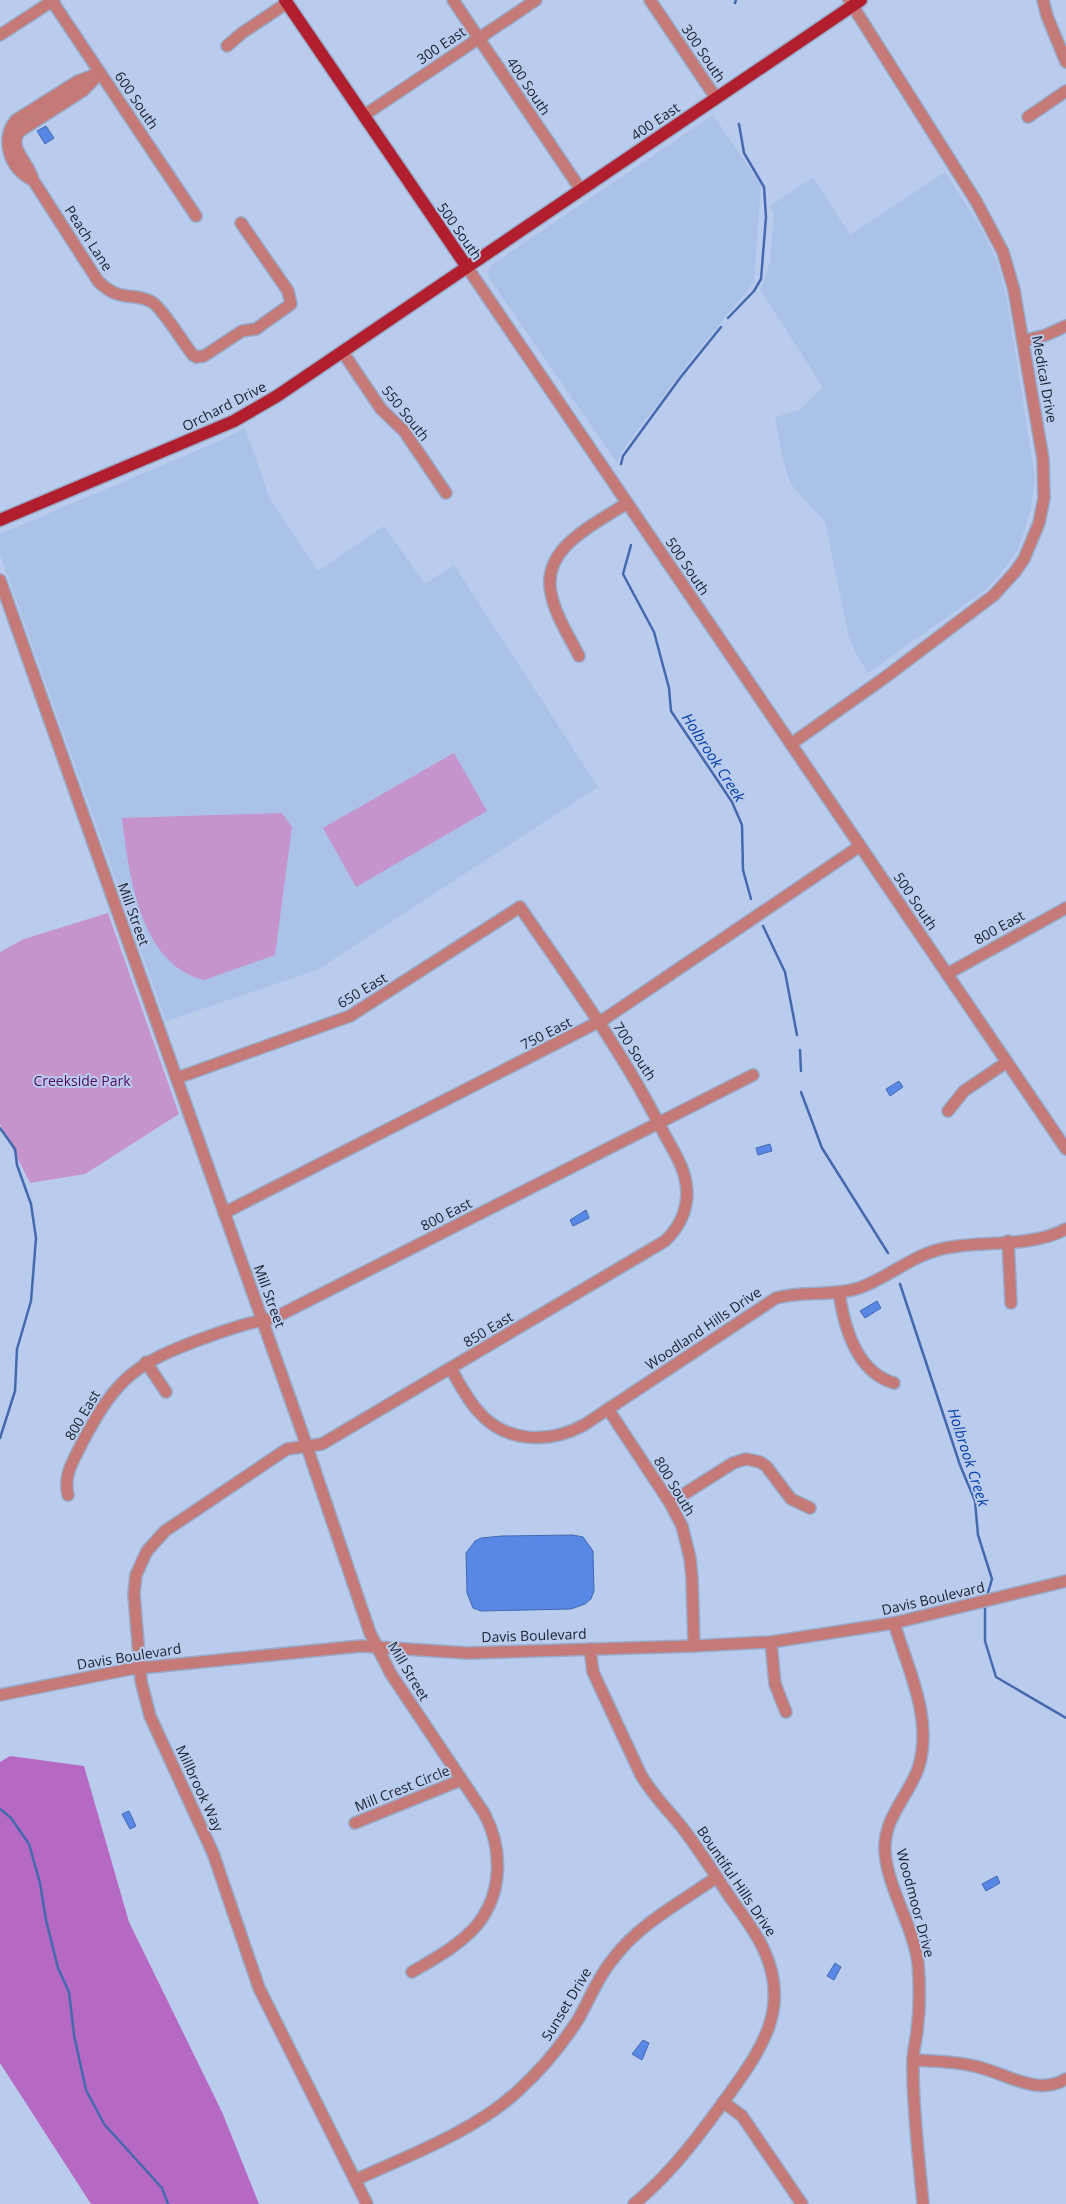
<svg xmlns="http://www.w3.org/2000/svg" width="1066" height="2204" font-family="'Open Sans',sans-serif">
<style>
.built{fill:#aac1e8}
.green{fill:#c594cc}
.forest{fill:#b669c2}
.water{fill:#5788e6;stroke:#4569af}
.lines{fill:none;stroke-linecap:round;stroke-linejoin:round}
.stream{stroke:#4569af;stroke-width:2.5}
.minor-casing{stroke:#99aac8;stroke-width:14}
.major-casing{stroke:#99aac8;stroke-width:15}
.minor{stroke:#c57a77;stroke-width:11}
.major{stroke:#b11f2e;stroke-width:12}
.labels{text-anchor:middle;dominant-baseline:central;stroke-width:4;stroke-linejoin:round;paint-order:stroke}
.street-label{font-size:14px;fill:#1a212e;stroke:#b9ccee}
.park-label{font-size:14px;fill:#53075d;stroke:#b9ccee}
.water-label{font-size:15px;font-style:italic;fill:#0940ac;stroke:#b9ccee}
</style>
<rect width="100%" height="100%" fill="#b9ccee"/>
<g class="built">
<polygon points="713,115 761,185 754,282 692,358 622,451 617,463 489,278 488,271 490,266"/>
<polygon points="945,172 978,223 997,261 1006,294 1035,478 1031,509 1018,550 1002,572 985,590 868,673 856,654 848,633 825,522 794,488 789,480 783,458 775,417 800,410 823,387 760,290 770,262 774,215 770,206 813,177 850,235"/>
<polygon points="245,428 270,499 318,571 384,526 425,584 454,565 598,787 317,970 166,1021 0,555 0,534 224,439"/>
</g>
<g class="green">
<polygon points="454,753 487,811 356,887 323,828"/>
<path d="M282 813 292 827 275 955 204 980C139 964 129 873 122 818Z"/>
<polygon points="108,913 179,1114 85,1174 30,1183 0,1124 0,952 24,939"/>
</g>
<polygon class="forest" points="10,1756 84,1766 129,1922 222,2112 259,2204 91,2204 0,2063 0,1762"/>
<g class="water">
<polygon points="46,126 54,138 45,144 37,131"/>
<polygon points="899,1081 903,1087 890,1096 886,1089"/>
<polygon points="770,1144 772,1151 758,1155 756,1148"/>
<polygon points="586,1210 589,1218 573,1226 570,1220"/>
<polygon points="877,1301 881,1308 865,1318 860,1311"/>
<polygon points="573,1535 583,1537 593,1551 594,1591 591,1599 585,1604 571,1609 481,1611 473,1608 467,1593 466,1553 475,1541 481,1538 502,1536"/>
<polygon points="129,1811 136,1826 130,1829 122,1814"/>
<polygon points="997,1876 1000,1883 986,1891 982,1884"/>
<polygon points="835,1963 841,1967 834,1980 827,1976"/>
<polygon points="643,2040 649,2043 642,2060 632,2054"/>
</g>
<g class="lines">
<g class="stream">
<polyline points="735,3 736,0"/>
<polyline points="728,318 754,291 761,279 766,217 764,187 744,153 739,124"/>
<polyline points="621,464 623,456 680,378 721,327"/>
<polyline points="631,545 623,574 654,632 669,688 671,711 732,802 742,825 743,870 751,899"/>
<polyline points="763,926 785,972 797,1035"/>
<polyline points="800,1050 801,1071"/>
<polyline points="801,1092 822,1148 888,1253"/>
<polyline points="0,1128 15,1149 17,1165 31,1204 36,1238 31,1301 17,1349 15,1391 0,1438"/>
<polyline points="900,1284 960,1465 975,1501 978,1535 992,1579 987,1596"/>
<polyline points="985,1604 985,1641 996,1677 1066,1718"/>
<polyline points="0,1809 11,1818 29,1844 40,1883 46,1920 58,1968 69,1992 74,2035 86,2090 104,2124 162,2188 168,2204"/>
</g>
<defs>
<g id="minor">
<polyline points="453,0 581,190"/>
<polyline points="650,0 716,98"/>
<polyline points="1043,0 1047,16 1066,62"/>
<polyline points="52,1 196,216"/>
<polyline points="0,35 54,0"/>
<polyline points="227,46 242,33 287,3"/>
<path d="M100 73 84 90 20 131C6 147 30 163 33 180L98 281C121 304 133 291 152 302 164 310 183 343 193 355L196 357 204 356 242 331 256 329 291 304 288 291 241 223"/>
<polyline points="363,116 536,0"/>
<polyline points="1028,117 1066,91"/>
<path d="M33 180C9 170 0 138 16 120L78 81 97 74"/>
<polyline points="467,267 1066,1149"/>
<polyline points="1023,341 1046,335 1066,326"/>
<polyline points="342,351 381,409 404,431 446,493"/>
<path d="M0 580 303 1435 370 1633 391 1674 484 1813C503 1848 503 1893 477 1925 460 1945 434 1959 412 1972"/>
<path d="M579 656C569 636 555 615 551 593 541 547 596 524 627 503"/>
<polyline points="791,744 887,676 994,595 1015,572 1024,559 1039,523 1044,498 1043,459 1014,290 1003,252 976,201 849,0"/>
<polyline points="947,974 1066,908"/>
<path d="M177 1078 350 1016 520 907C569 979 622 1050 661 1128 670 1145 683 1164 686 1183 690 1205 681 1226 665 1241L322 1444 287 1449 165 1531 147 1551 136 1575 134 1594 141 1681 150 1716 213 1853 259 1988 367 2204"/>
<polyline points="948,1111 964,1091 1007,1062"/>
<polyline points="224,1213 606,1018 860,846"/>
<polyline points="1008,1241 1011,1303"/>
<path d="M839 1292C844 1327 856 1372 894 1383"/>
<polyline points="146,1362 166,1392"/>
<path d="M451 1369C459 1383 467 1399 478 1411 505 1443 549 1444 584 1425L776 1298C803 1290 832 1297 859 1288 890 1277 913 1254 946 1248 985 1240 1030 1248 1066 1229"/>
<polyline points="608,1409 670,1503 682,1526 690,1558 692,1578 694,1646"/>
<path d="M68 1495C63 1474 74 1460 83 1441 117 1377 136 1363 204 1338 227 1330 249 1322 274 1318L753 1075"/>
<polyline points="670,1503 733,1463 746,1459 760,1462 766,1466 791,1499 810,1508"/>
<path d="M894 1623C908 1669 934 1720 918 1769 907 1798 883 1819 885 1851 887 1887 913 1925 918 1963 920 1986 920 2008 917 2031 916 2041 913 2051 913 2061 912 2106 919 2158 923 2204"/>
<polyline points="771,1642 775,1684 786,1712"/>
<path d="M590 1649 593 1672 641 1775C652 1794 667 1809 681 1826 699 1849 715 1875 732 1900 743 1915 755 1931 763 1948 791 2006 763 2047 730 2093 701 2133 672 2173 634 2204"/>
<polyline points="0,1695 130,1669 361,1646 467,1653 694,1646 771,1642 894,1623 1066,1581"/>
<polyline points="355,1823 461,1780"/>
<path d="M913 2060C934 2061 954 2061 974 2066 1004 2072 1036 2097 1066 2079"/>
<polyline points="723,2102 742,2116 802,2204"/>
<path d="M355 2180C410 2155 473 2132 518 2091 541 2070 562 2045 579 2018 590 1998 598 1977 613 1959 639 1924 681 1902 717 1877"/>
</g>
<g id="major">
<polyline points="285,0 467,267"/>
<polyline points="0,520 234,421 277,396 861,0"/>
</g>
</defs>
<use href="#minor" class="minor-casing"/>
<use href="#major" class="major-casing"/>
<use href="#minor" class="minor"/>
<use href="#major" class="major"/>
</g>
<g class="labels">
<g class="street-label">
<text transform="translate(441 45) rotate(-34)">300 East</text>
<text transform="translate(704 53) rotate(56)">300 South</text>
<text transform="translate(529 86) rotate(56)">400 South</text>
<text transform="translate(137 100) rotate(56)">600 South</text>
<text transform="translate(655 121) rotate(-34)">400 East</text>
<text transform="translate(460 231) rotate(55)">500 South</text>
<text transform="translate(89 238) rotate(57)">Peach Lane</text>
<text transform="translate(1045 379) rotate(80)">Medical Drive</text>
<text transform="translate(224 406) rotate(-27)">Orchard Drive</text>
<text transform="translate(406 413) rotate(51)">550 South</text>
<text transform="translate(688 566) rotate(56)">500 South</text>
<text transform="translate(916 901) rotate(56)">500 South</text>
<text transform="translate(134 914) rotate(70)">Mill Street</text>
<text transform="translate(999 927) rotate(-29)">800 East</text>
<text transform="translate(362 990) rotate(-31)">650 East</text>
<text transform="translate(546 1033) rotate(-27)">750 East</text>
<text transform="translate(635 1051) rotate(57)">700 South</text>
<text transform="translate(446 1214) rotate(-27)">800 East</text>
<text transform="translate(270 1296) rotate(70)">Mill Street</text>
<text transform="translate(703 1328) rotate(-34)">Woodland Hills Drive</text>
<text transform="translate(488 1329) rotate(-31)">850 East</text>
<text transform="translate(82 1415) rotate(-60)">800 East</text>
<text transform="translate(675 1486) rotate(59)">800 South</text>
<text transform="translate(933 1598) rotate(-13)">Davis Boulevard</text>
<text transform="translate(534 1635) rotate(-2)">Davis Boulevard</text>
<text transform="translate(129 1656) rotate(-9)">Davis Boulevard</text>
<text transform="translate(409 1671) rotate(59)">Mill Street</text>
<text transform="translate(200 1788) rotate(65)">Millbrook Way</text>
<text transform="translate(402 1788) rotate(-22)">Mill Crest Circle</text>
<text transform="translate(737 1881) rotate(56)">Bountiful Hills Drive</text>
<text transform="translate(916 1903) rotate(75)">Woodmoor Drive</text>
<text transform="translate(566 2004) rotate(-59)">Sunset Drive</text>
</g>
<g class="park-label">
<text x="82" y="1080">Creekside Park</text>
</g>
<g class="water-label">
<text transform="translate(714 757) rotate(57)">Holbrook Creek</text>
<text transform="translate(969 1457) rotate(72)">Holbrook Creek</text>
</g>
</g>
</svg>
